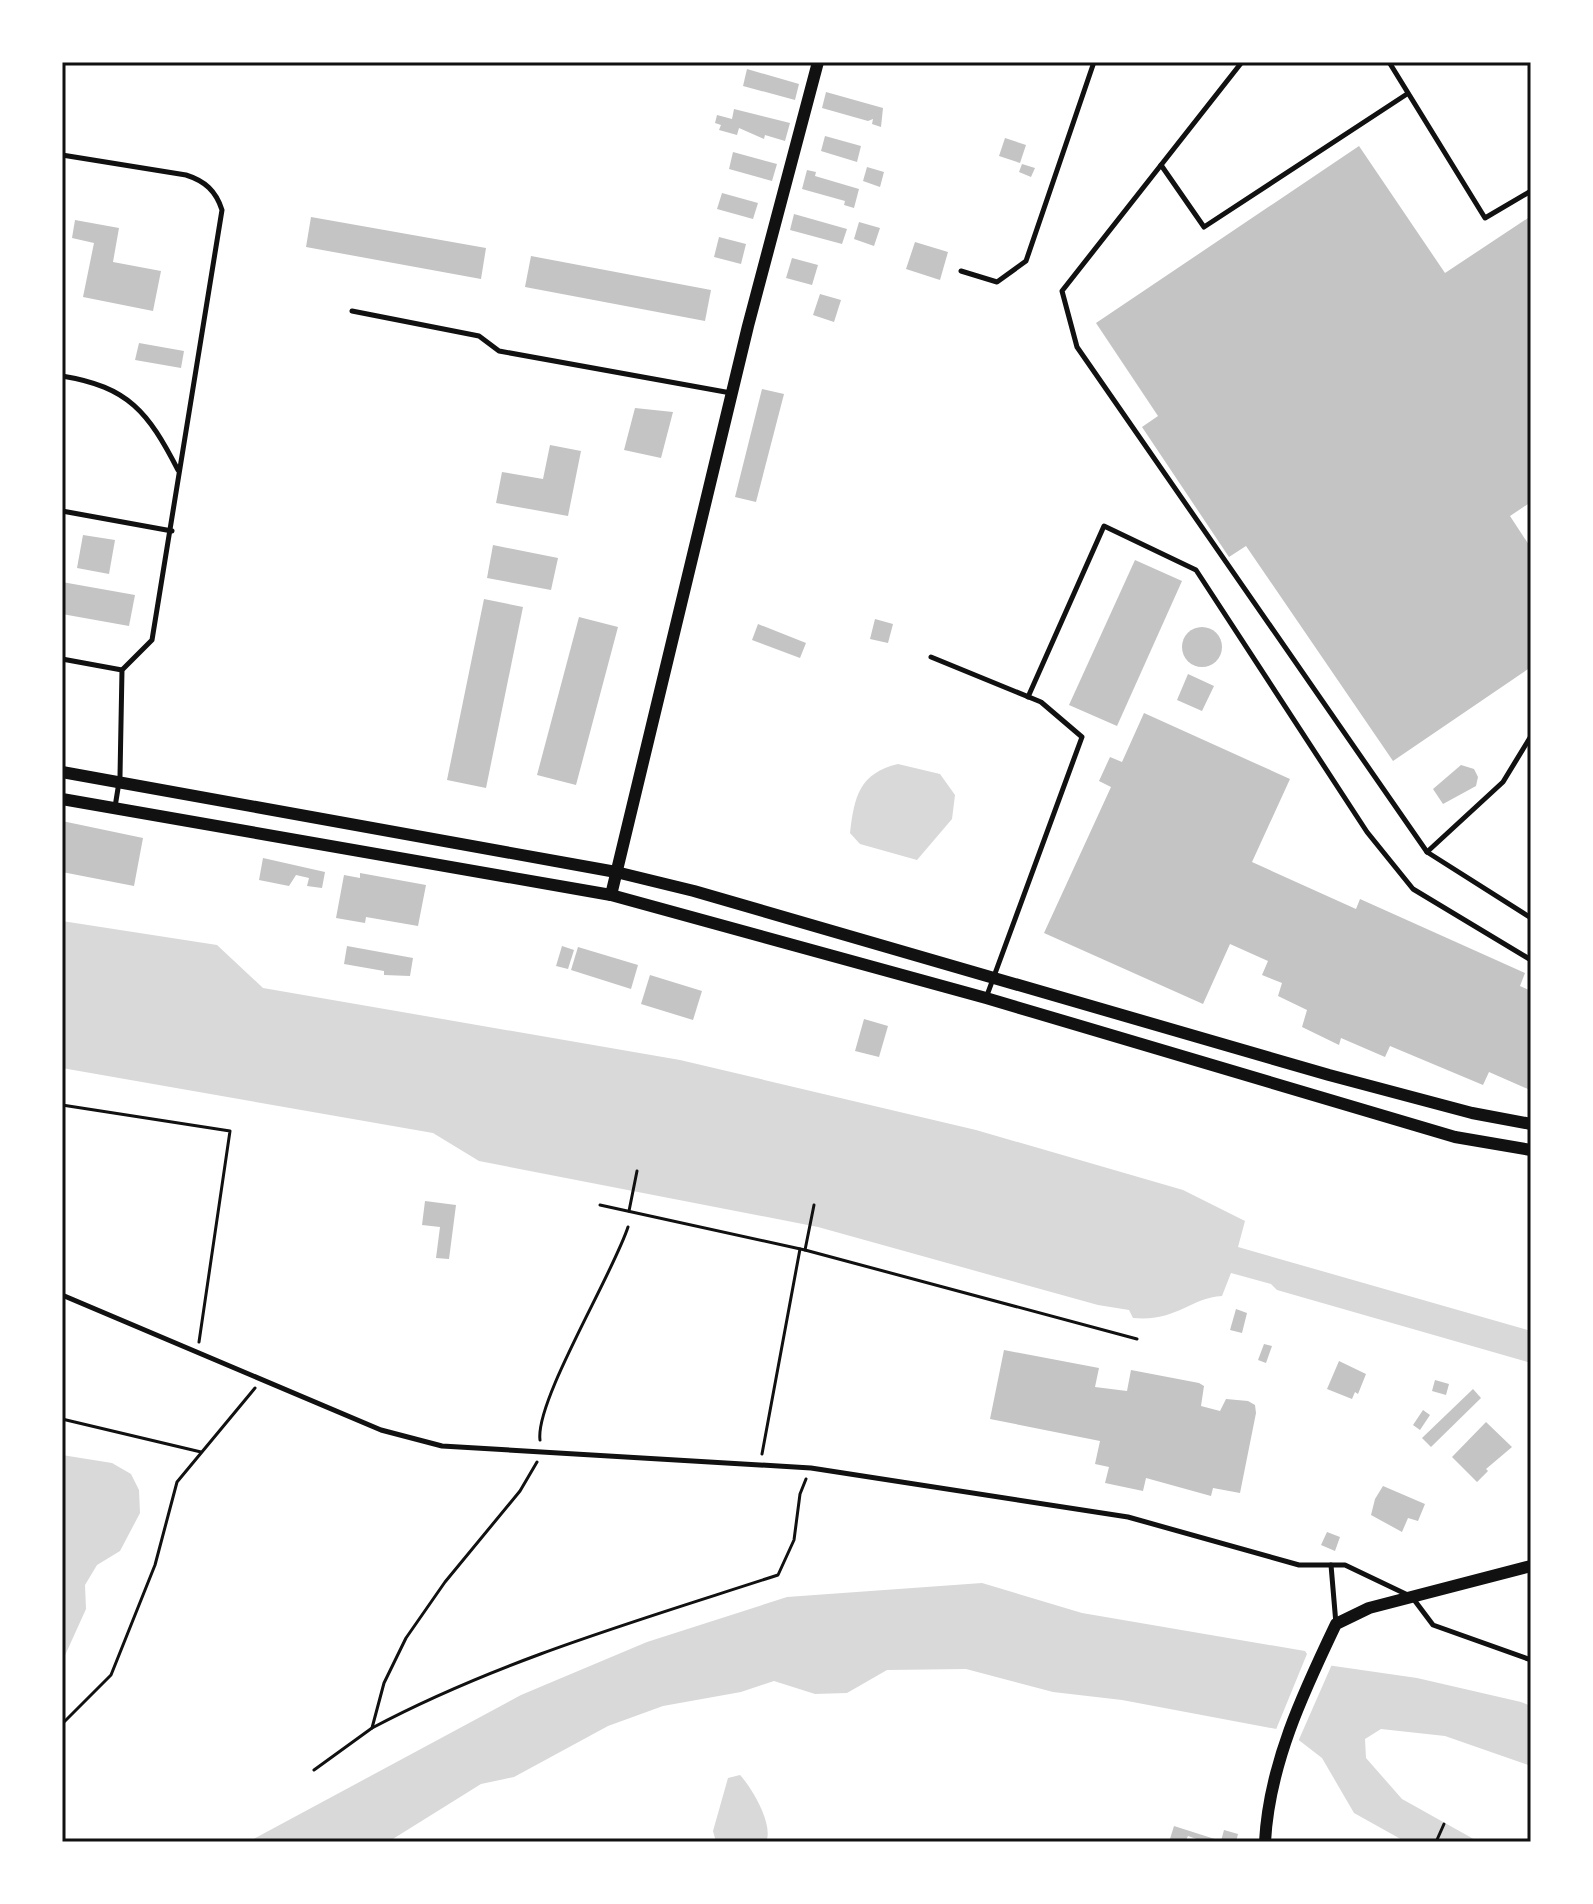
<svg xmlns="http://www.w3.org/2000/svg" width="1593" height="1904" font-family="'Asap Condensed',sans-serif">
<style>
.water{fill:#d9d9d9}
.pier{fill:#fff}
.building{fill:#c4c4c4}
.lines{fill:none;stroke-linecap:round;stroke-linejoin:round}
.path{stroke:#111;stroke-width:3}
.service{stroke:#111;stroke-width:5}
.tertiary{stroke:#111;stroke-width:12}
.neatline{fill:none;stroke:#111;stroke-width:3}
</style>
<rect width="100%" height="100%" fill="#fff"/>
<g class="water">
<path d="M898 764 940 774 955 795 952 819 917 860 860 844 850 833C854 796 860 773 898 764Z"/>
<path d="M62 921 217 945 263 988 680 1060 976 1130 1183 1190 1245 1221 1238 1247 1531 1331V1363L1277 1290 1271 1284 1231 1273 1222 1296C1189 1298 1177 1322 1133 1318L1129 1310 1098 1305 818 1227 479 1161 433 1133 62 1068Z"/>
<polygon points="62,1455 112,1463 131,1474 139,1490 140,1513 120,1551 97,1565 85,1585 86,1609 62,1662"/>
<polygon points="982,1583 1082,1613 1305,1651 1313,1663 1417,1678 1521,1702 1531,1706 1531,1766 1445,1736 1381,1729 1365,1739 1366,1758 1402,1799 1479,1842 1406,1842 1354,1813 1322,1758 1287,1731 1122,1700 1053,1692 966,1669 887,1670 847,1693 815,1694 774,1681 741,1692 663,1706 608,1726 514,1777 481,1784 388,1842 248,1842 521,1695 647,1642 787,1597"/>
<path d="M740 1775C752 1788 774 1825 766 1842H716L713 1831 728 1778Z"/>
</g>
<polygon class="pier" points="1309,1649 1315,1659 1333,1662 1297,1744 1285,1735 1275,1732"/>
<g class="building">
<polygon points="747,69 799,84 795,100 743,86"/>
<polygon points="826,92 883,108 881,127 872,124 873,119 868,121 822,108"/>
<polygon points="734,109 790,123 785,141 765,135 764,139 739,128 737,135 719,130 721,125 715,123 717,115 732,119"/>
<polygon points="825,136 861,146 857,162 821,151"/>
<polygon points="1005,138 1026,145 1020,163 999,156"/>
<polygon points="1359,146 1445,273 1531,216 1531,502 1510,516 1531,548 1531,667 1393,761 1246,546 1229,557 1142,427 1158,416 1096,323"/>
<polygon points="733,152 777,164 772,181 729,169"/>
<polygon points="1022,164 1035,168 1031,177 1019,172"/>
<polygon points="867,167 884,172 880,187 863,181"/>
<polygon points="807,170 816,172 815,176 859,189 854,208 844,205 845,201 802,189"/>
<polygon points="722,193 758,203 753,219 717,209"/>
<polygon points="794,214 847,229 842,244 790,230"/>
<polygon points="311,217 486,248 481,279 306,247"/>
<polygon points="75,220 119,228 113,262 161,271 153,311 83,297 94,243 72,238"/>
<polygon points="859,222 880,228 874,246 854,239"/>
<polygon points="719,237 746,244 741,264 714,257"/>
<polygon points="915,242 948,252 940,280 906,269"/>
<polygon points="531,256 711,290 705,321 525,287"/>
<polygon points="792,258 818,265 812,285 786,278"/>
<polygon points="820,294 841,300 834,322 813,315"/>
<polygon points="139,343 184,351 181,368 135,360"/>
<polygon points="762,389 784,394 756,502 735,497"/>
<polygon points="635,408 673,412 661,458 624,450"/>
<polygon points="550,445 581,451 568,516 496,503 502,472 543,479"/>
<polygon points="83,535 115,540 109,574 77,568"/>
<polygon points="493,545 558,558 551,590 487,578"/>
<polygon points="1135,560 1182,581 1117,726 1069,705"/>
<polygon points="62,582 135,595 129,626 62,614"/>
<polygon points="484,599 523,607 486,788 447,780"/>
<polygon points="579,617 618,627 576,785 537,775"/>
<polygon points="875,619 893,624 888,643 870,639"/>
<polygon points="758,624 806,643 800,658 752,640"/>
<circle cx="1202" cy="647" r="20"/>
<polygon points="1188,674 1214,686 1202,711 1177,700"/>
<polygon points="1144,713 1290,779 1252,862 1356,909 1360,899 1525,973 1520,986 1531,991 1531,1083 1528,1089 1489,1072 1483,1085 1390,1046 1385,1057 1341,1038 1339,1045 1302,1027 1307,1010 1278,996 1282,983 1262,975 1268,961 1230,944 1203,1004 1044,933 1111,787 1099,781 1110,757 1122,762"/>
<polygon points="1461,765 1474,769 1478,777 1476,786 1443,804 1433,789"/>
<polygon points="62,821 143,838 134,886 62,872"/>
<polygon points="263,858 325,872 322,888 307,886 309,878 296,875 289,886 259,880"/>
<polygon points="360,873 426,885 418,926 366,917 365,923 336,918 344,875 360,878"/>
<polygon points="347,946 413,958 410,976 384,975 384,971 344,964"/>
<polygon points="562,946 574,950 568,969 556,966"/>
<polygon points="578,947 638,965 631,989 571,970"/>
<polygon points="650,975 702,991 693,1020 641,1004"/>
<polygon points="864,1019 888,1026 879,1057 855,1051"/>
<polygon points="425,1201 456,1205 449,1259 436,1258 440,1227 422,1225"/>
<polygon points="1236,1309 1247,1313 1242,1333 1230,1330"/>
<polygon points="1264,1344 1272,1346 1266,1363 1258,1360"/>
<polygon points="1004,1350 1099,1368 1095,1387 1127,1391 1131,1370 1199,1383 1204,1386 1201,1406 1220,1411 1226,1399 1248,1401 1255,1405 1256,1413 1240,1493 1213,1488 1211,1496 1146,1478 1143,1491 1105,1483 1109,1467 1095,1464 1100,1441 990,1419"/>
<polygon points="1339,1361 1366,1374 1358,1394 1355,1392 1352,1399 1327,1389"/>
<polygon points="1435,1380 1449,1384 1446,1395 1432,1391"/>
<polygon points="1473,1389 1481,1398 1431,1447 1422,1438"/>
<polygon points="1423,1410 1430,1415 1420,1430 1413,1425"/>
<polygon points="1486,1422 1512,1447 1486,1469 1488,1471 1477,1482 1452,1457"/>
<polygon points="1383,1486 1425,1504 1418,1521 1408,1518 1402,1532 1371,1515 1375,1499"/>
<polygon points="1327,1532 1340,1537 1335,1551 1321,1545"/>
<polygon points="1174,1826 1221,1841 1224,1830 1238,1834 1236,1842 1205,1842 1188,1836 1186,1840 1192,1842 1169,1842"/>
</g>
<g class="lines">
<g class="path">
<polyline points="62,1105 230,1131 199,1342"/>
<polyline points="600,1205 805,1250 1137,1339"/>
<polyline points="629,1211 637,1171"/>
<polyline points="805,1250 814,1205"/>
<polyline points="62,1419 201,1452"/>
<path d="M540 1440C535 1401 612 1276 628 1227"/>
<polyline points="762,1454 800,1249"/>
<polyline points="62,1724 111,1675 155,1565 177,1482 255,1388"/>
<path d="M372 1728C500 1660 640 1620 778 1575L794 1540 800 1494 806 1479"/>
<polyline points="314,1770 372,1728 384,1683 406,1638 445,1582 520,1491 537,1462"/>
<polyline points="1436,1842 1444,1824"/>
</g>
<g class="service">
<polyline points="1242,62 1062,291 1077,347 1427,852 1531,918"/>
<polyline points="1389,62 1485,218 1531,191"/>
<path d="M62 155 186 175C205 181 216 191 222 210L152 640 122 670 120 776 115 807"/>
<polyline points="1161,165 1204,227 1407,94"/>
<polyline points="961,271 997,282 1026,261 1094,62"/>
<polyline points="352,311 479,336 499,351 731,393"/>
<path d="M62 376C129 387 148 412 178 470"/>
<polyline points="62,511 172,531"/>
<polyline points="931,657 1041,702 1082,737 986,998"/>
<polyline points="62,659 122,670"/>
<polyline points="1028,697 1104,526 1196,570 1367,832 1413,889 1531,960"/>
<polyline points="1427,852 1503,782 1531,736"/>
<polyline points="62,1295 381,1430 442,1446 811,1468 1128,1517 1299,1565 1345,1565 1412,1597 1433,1625 1531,1660"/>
<polyline points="1331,1565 1336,1624"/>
</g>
<g class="tertiary">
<polyline points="62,772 616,872 694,891 1329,1075 1472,1113 1531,1124"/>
<polyline points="62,799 611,895 986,998 1455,1137 1531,1150"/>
<polyline points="611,895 748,326 818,62"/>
<path d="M1265 1842C1269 1765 1303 1693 1336 1624L1369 1608 1531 1566"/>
</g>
</g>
<rect width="1593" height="1904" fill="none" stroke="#ffffff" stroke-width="128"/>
<rect x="64" y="64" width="1465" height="1776" class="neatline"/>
</svg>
